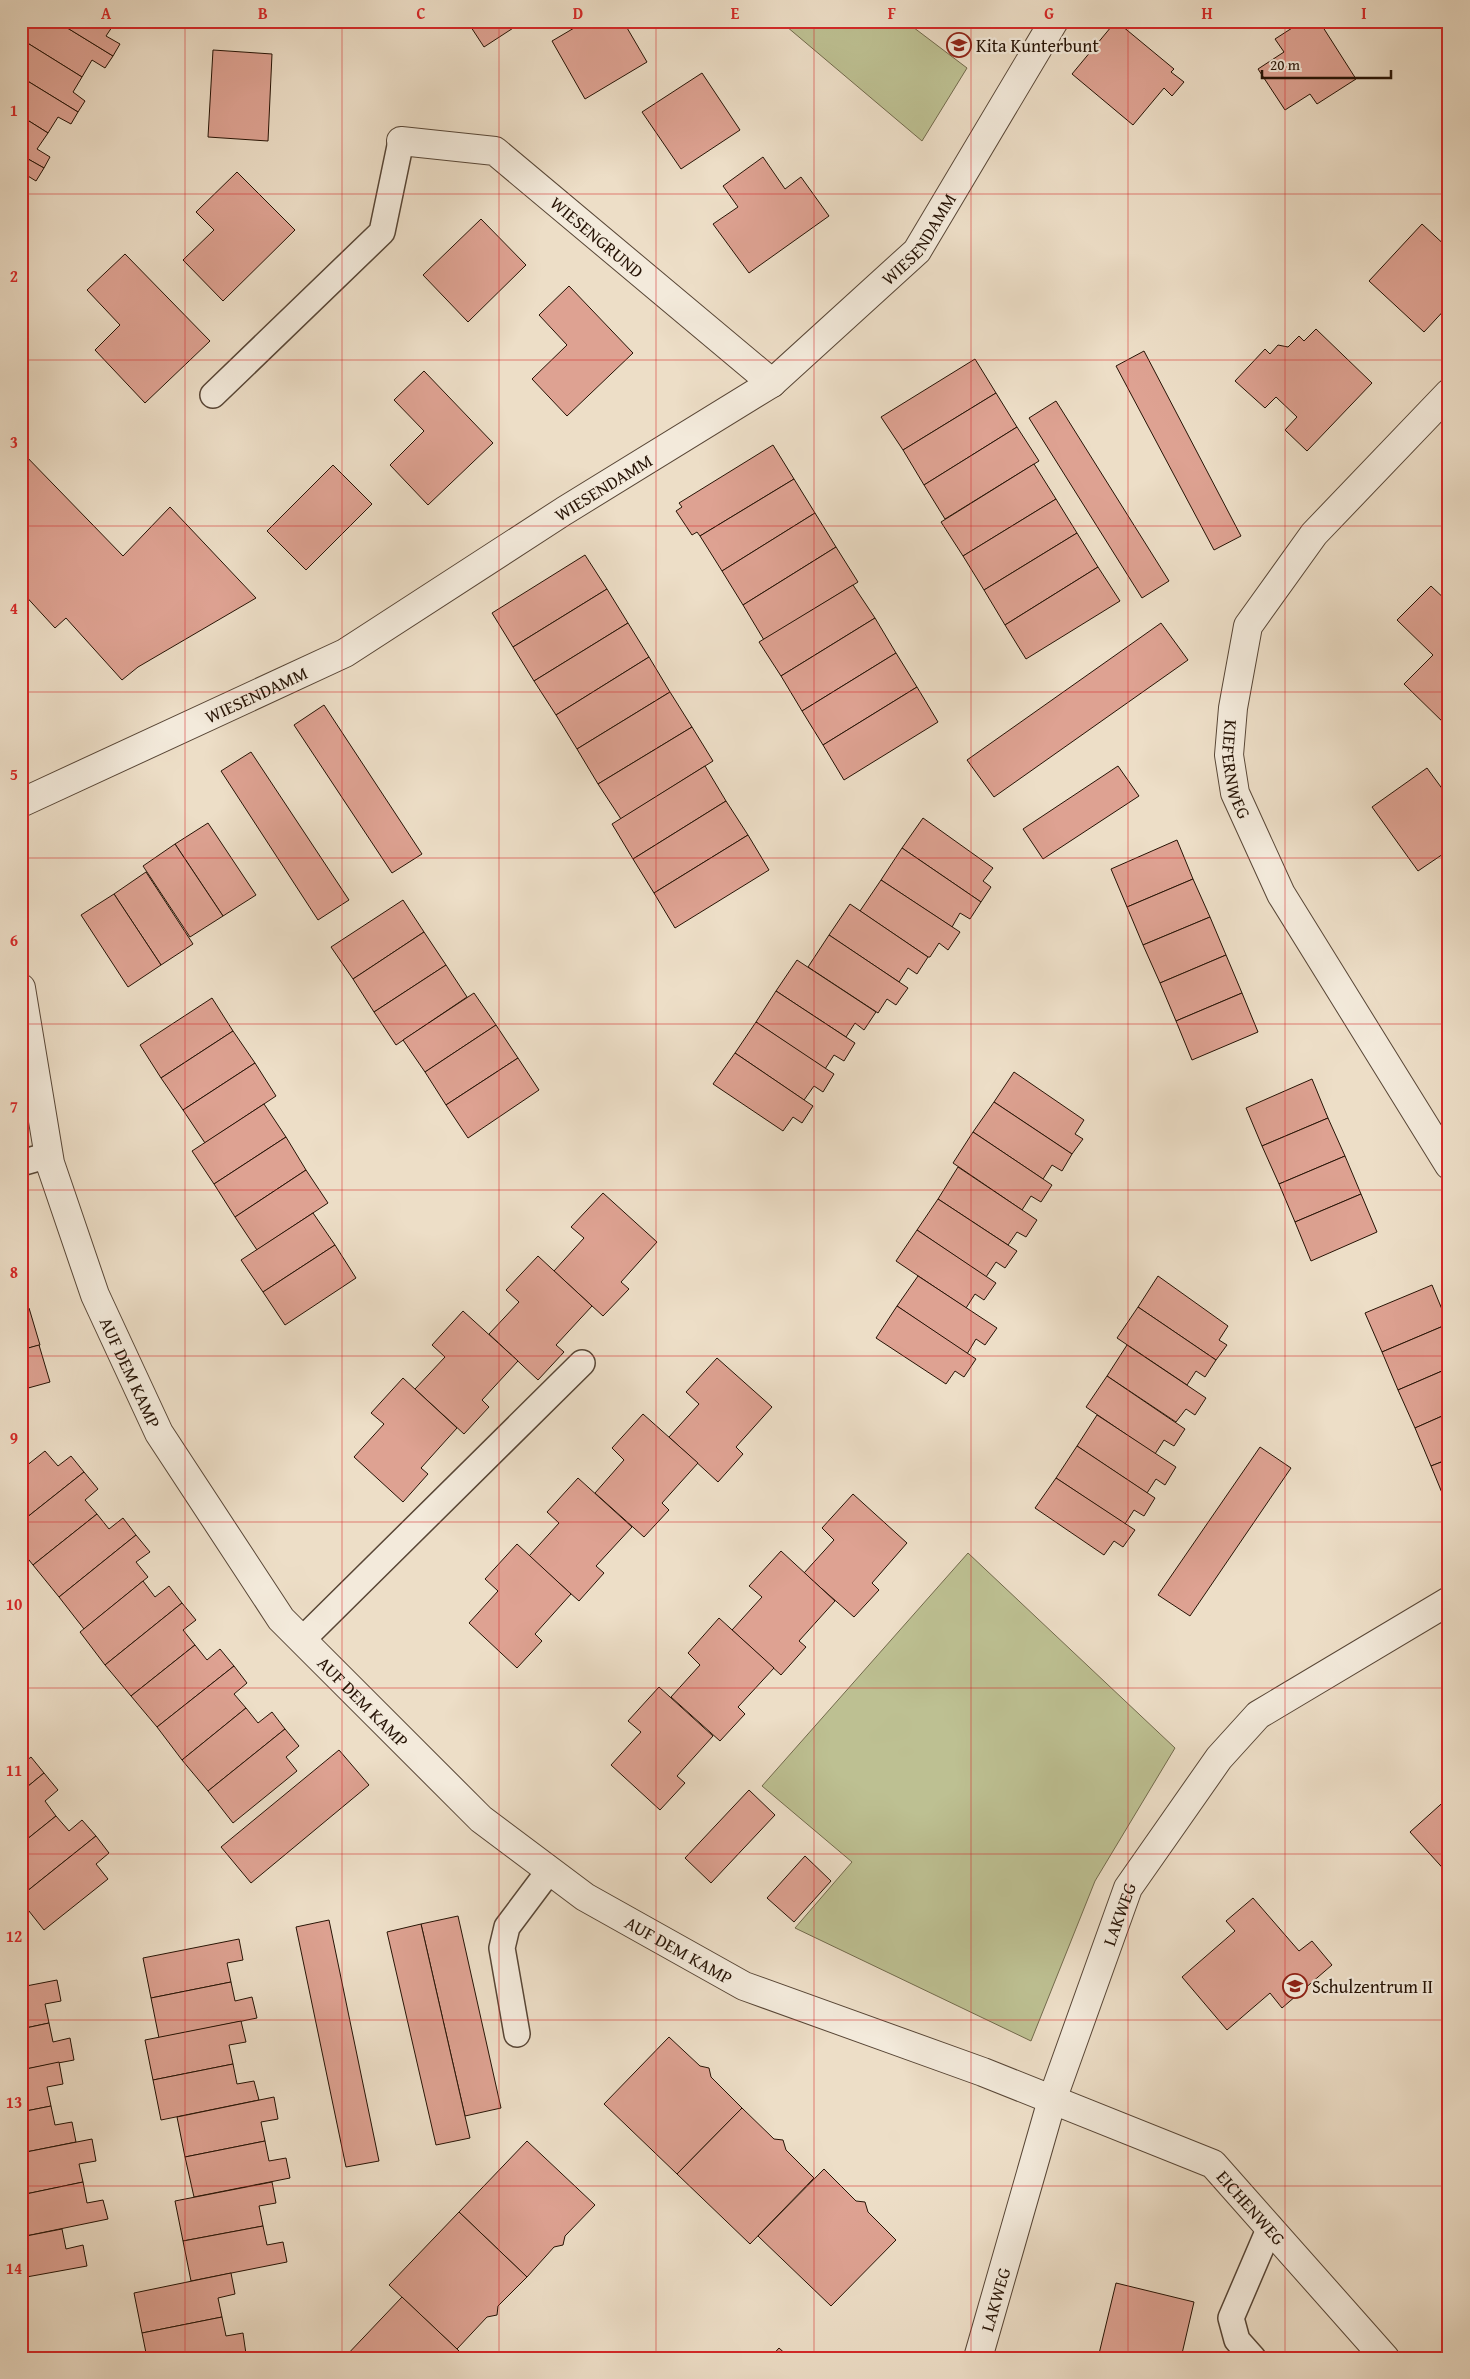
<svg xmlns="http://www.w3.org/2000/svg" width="1470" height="2379" font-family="'Gentium Book Plus',serif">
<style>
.green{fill:#bdc092;stroke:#726a4c}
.building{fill:#dea292;stroke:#261305}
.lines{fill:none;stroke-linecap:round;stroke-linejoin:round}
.lane-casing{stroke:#584636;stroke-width:28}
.street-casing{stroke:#584636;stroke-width:30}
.lane{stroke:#f3eadb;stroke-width:25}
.street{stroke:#f3eadb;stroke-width:28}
.grid{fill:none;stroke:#d62828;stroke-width:1;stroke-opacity:0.55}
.labels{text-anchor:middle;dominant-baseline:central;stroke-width:4.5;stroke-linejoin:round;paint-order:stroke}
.poi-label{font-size:18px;fill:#261305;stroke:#f3eadb;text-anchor:start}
.street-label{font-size:18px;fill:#261305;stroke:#f3eadb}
.neatline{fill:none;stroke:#d62828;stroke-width:2}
.grid-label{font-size:16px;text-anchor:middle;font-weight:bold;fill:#d62828}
</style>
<rect width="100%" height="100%" fill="#eddec7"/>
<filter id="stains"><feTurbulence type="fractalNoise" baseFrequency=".004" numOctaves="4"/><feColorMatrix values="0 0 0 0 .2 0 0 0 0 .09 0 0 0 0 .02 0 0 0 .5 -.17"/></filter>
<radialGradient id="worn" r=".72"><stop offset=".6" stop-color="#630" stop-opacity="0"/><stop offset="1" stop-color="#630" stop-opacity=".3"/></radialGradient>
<g class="green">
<polygon points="780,21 905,21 967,68 922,141"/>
<polygon points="968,1553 1175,1748 1095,1881 1031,2041 795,1928 852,1862 762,1786"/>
</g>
<g class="building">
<polygon points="25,21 56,21 113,56 105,68 92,60 82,77 21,39 21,28"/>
<polygon points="56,21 116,21 106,36 120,44 113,56"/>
<polygon points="467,21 524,21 484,47"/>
<polygon points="586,21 623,21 647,62 585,99 552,41"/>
<polygon points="1116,21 1174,69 1171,72 1184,82 1172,96 1164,88 1133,125 1072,74"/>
<polygon points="1303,21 1319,21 1356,79 1317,104 1310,94 1285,110 1258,69 1284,52 1275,39"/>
<polygon points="21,39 82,77 73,92 85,101 78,112 21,77"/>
<polygon points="213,50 272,54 268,141 208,137"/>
<polygon points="702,73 740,130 681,169 642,112"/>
<polygon points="21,77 78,112 71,124 58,117 48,133 21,116"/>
<polygon points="21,116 48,133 37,149 50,157 44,168 21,155"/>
<polygon points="21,155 44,168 36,181 23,173 21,176"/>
<polygon points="763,157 785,189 801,177 829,216 749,273 713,224 738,207 723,186"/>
<polygon points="237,172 295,230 223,301 183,260 214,230 196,212"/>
<polygon points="481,219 526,265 468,322 423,275"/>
<polygon points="1422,224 1449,249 1449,305 1424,332 1369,281"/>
<polygon points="125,254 210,341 145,403 95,350 120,325 87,290"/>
<polygon points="569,286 633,353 567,416 532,379 567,345 539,315"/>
<polygon points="1316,329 1372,383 1307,451 1285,430 1297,417 1276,397 1265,408 1235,381 1265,349 1270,354 1278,345 1288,347 1299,336 1304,341"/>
<polygon points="1144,351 1241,536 1214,550 1116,366"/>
<polygon points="975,359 996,393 903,450 881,417"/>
<polygon points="424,371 493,443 428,505 390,465 424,431 394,400"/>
<polygon points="996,393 1017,427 924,485 903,450"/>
<polygon points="1056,401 1169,581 1142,598 1029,418"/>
<polygon points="1017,427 1039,461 945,519 924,485"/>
<polygon points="773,445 794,479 700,536 697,532 692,535 676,511 682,507 679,503"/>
<polygon points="21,451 123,556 170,507 256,598 138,667 122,680 66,618 55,628 21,591"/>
<polygon points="1034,464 1056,499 963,556 941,522"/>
<polygon points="333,465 372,504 306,570 267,531"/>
<polygon points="794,479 815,513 722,571 700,536"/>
<polygon points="1056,499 1077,533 984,590 963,556"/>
<polygon points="815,513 836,547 743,605 722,571"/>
<polygon points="1077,533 1098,567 1005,625 984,590"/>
<polygon points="836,547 858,582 764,640 743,605"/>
<polygon points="585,555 607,589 513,647 492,613"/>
<polygon points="1098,567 1120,601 1026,659 1005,625"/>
<polygon points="853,585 875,618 781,676 759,642"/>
<polygon points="1431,586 1449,603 1448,727 1404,684 1433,655 1397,620"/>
<polygon points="607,589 628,623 534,681 513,647"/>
<polygon points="875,618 896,653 802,711 781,676"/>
<polygon points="628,623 649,657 556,715 534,681"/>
<polygon points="1161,623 1188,660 994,797 967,760"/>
<polygon points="896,653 917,687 823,745 802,711"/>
<polygon points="649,657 670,692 577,749 556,715"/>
<polygon points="917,687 938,722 844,780 823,745"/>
<polygon points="670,692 692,727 598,784 577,749"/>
<polygon points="324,705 422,854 392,873 294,725"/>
<polygon points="692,727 713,761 621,819 598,784"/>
<polygon points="251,752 349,900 318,920 221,771"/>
<polygon points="705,766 726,801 633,859 612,824"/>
<polygon points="1118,766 1139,796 1043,859 1023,829"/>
<polygon points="1427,768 1449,798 1449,850 1418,871 1372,807"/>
<polygon points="726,801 748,835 654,893 633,859"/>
<polygon points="923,818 993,868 983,881 991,887 981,902 902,848"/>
<polygon points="208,823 256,895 223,916 175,844"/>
<polygon points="748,835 769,870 675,928 654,893"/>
<polygon points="1177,840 1193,879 1127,907 1111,869"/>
<polygon points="175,844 223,916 190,937 143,866"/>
<polygon points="902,848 981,902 970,919 960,913 952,927 881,880"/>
<polygon points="146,872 193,944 161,965 114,894"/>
<polygon points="1193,879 1210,917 1143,945 1127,907"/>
<polygon points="881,880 960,932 948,950 939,943 930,957 928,957 860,911"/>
<polygon points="114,894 161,965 128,987 81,915"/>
<polygon points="403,900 424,932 353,979 331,947"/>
<polygon points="850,904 928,957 917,974 908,968 899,982 829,935"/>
<polygon points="1210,917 1226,955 1160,983 1143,945"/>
<polygon points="424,932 446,965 374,1012 353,979"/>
<polygon points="829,935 908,988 896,1005 887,999 878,1013 808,967"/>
<polygon points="1226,955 1242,993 1176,1021 1160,983"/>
<polygon points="797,960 876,1012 864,1030 855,1023 846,1037 776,991"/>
<polygon points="446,965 467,997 396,1045 374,1012"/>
<polygon points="776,991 855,1043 844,1061 834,1055 825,1069 756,1022"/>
<polygon points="474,993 496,1025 425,1072 403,1040"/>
<polygon points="1242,993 1258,1032 1192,1060 1176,1021"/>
<polygon points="212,998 233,1031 161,1078 140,1045"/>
<polygon points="756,1022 834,1074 823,1092 814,1086 804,1100 735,1053"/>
<polygon points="496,1025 518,1058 446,1105 425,1072"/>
<polygon points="233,1031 255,1063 183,1110 161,1078"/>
<polygon points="735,1053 813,1106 802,1123 793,1117 783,1131 713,1084"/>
<polygon points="518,1058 539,1090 468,1138 446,1105"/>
<polygon points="255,1063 276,1096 205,1143 183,1110"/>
<polygon points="1014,1072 1084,1120 1075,1134 1083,1139 1072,1154 994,1102"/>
<polygon points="1312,1079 1328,1118 1262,1146 1246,1108"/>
<polygon points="994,1102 1072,1154 1062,1171 1052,1165 1043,1179 973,1132"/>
<polygon points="264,1104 286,1137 214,1184 192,1151"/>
<polygon points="1328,1118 1345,1156 1279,1184 1262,1146"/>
<polygon points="973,1132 1052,1185 1041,1202 1031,1196 1022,1210 953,1163"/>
<polygon points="286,1137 306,1170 235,1217 214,1184"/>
<polygon points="1345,1156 1361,1194 1295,1222 1279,1184"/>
<polygon points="958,1167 1037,1220 1026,1237 1017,1232 1008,1245 938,1199"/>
<polygon points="306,1170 328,1203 257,1250 235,1217"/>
<polygon points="603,1193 657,1242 621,1282 629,1289 603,1316 554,1271 584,1238 571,1227"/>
<polygon points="1361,1194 1377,1232 1311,1261 1295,1222"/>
<polygon points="938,1199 1017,1251 1005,1268 996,1262 986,1277 917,1230"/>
<polygon points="313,1213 335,1245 263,1292 241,1260"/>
<polygon points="917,1230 996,1283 984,1300 975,1294 966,1308 896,1261"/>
<polygon points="335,1245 356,1278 285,1325 263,1292"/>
<polygon points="538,1256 592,1306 556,1345 564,1352 538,1380 489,1334 519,1302 506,1290"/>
<polygon points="918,1276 997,1328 985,1345 976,1339 967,1354 897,1306"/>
<polygon points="1158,1276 1228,1326 1219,1340 1227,1345 1216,1360 1138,1307"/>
<polygon points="1432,1285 1448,1324 1382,1352 1365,1313"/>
<polygon points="897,1306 976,1359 964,1377 955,1371 946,1384 876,1338"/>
<polygon points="1138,1307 1216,1360 1205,1377 1196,1371 1187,1385 1117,1338"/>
<polygon points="29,1308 40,1345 21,1350 21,1310"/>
<polygon points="463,1311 518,1361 482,1400 489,1407 464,1434 415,1389 445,1357 432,1345"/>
<polygon points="1448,1324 1449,1368 1398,1390 1382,1352"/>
<polygon points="39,1345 50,1382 21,1390 21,1350"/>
<polygon points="1127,1345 1206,1398 1195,1415 1186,1409 1176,1422 1107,1376"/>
<polygon points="717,1358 772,1407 736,1447 743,1454 718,1482 669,1437 699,1404 686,1392"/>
<polygon points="1449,1368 1449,1413 1415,1428 1398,1390"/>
<polygon points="1107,1376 1185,1429 1174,1446 1164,1440 1155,1454 1086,1407"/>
<polygon points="403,1378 457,1428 421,1468 428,1474 403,1502 354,1457 384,1424 371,1413"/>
<polygon points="1449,1413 1449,1459 1431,1466 1415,1428"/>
<polygon points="643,1414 698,1463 662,1503 669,1510 644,1537 595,1493 624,1460 612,1448"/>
<polygon points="1097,1415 1176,1467 1165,1485 1156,1479 1147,1493 1077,1446"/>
<polygon points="1077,1446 1155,1498 1144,1516 1134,1510 1125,1524 1056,1478"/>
<polygon points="1260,1447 1291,1468 1190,1616 1158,1595"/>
<polygon points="45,1451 58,1466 71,1456 84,1472 21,1522 21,1470"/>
<polygon points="1449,1459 1449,1504 1447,1505 1431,1466"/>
<polygon points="84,1472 98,1489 85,1500 97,1514 33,1565 21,1550 21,1522"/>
<polygon points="578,1478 632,1527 596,1566 604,1573 579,1601 529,1556 559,1523 547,1512"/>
<polygon points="1056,1478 1135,1530 1123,1547 1114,1541 1104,1555 1035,1508"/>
<polygon points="853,1494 907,1543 872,1583 879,1590 854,1617 804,1573 834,1540 822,1528"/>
<polygon points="97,1514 109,1529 123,1518 136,1535 59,1597 33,1565"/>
<polygon points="136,1535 150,1552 136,1562 148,1577 84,1629 59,1597"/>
<polygon points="517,1544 571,1594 535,1634 542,1641 517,1668 469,1623 498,1591 485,1579"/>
<polygon points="781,1551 835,1601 799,1641 806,1647 781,1675 732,1630 762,1597 749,1586"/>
<polygon points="143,1581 155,1597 169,1586 182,1603 105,1665 80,1632"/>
<polygon points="182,1603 196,1620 183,1630 195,1645 131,1696 105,1665"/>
<polygon points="719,1618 774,1668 738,1707 745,1714 720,1741 671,1697 700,1665 688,1653"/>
<polygon points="195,1645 207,1660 220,1649 234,1666 157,1727 131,1696"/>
<polygon points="234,1666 247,1683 234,1694 246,1708 182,1760 157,1727"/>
<polygon points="659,1687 713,1736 677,1776 685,1783 660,1810 611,1765 641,1732 628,1721"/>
<polygon points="246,1708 258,1723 272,1712 285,1729 208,1791 182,1760"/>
<polygon points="285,1729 299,1746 286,1757 297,1771 233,1823 208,1791"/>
<polygon points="339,1750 369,1785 251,1883 221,1847"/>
<polygon points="31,1757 44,1773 21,1792 21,1765"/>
<polygon points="44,1773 58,1790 45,1801 56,1816 21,1844 21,1792"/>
<polygon points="749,1790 775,1815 711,1883 685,1858"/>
<polygon points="1449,1797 1449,1875 1410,1832"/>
<polygon points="56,1816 69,1831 82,1820 96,1836 21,1896 21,1844"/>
<polygon points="96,1836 109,1853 96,1864 108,1879 44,1930 21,1901 21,1896"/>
<polygon points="805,1856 831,1881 794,1922 767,1898"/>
<polygon points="1253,1898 1299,1951 1312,1941 1332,1965 1282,2008 1270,1993 1227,2030 1182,1977 1235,1931 1226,1921"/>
<polygon points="458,1916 501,2108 465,2116 421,1924"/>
<polygon points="329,1920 379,2161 346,2167 296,1927"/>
<polygon points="421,1924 470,2138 436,2145 387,1932"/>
<polygon points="239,1939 243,1960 227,1963 231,1982 151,1998 143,1958"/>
<polygon points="57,1980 61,2001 45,2004 49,2023 21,2029 21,1987"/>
<polygon points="231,1982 235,2001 252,1997 257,2018 159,2038 151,1998"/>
<polygon points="241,2021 246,2042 229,2045 233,2064 153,2080 145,2040"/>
<polygon points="49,2023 53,2042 70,2038 74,2060 21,2070 21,2029"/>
<polygon points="669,2037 700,2066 709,2068 711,2077 742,2108 677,2174 604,2104"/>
<polygon points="59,2062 63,2084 47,2087 51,2106 21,2112 21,2070"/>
<polygon points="233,2064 237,2084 254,2081 259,2100 161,2120 153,2080"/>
<polygon points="274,2097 278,2119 261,2122 265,2141 185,2157 177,2117"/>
<polygon points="51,2106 55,2125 72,2122 76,2142 21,2153 21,2112"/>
<polygon points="742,2108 774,2139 783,2140 786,2150 814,2178 750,2244 677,2174"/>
<polygon points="92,2139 96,2161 79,2164 83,2182 21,2195 21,2153"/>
<polygon points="265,2141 269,2161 286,2158 290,2178 194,2197 185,2157"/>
<polygon points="527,2141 595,2205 565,2236 563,2245 554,2247 527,2277 459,2212"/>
<polygon points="824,2169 856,2201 865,2202 868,2212 896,2240 831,2306 758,2236"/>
<polygon points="83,2182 87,2203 103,2200 108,2219 21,2237 21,2195"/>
<polygon points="272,2182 276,2203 259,2206 263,2226 183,2241 175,2201"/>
<polygon points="459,2212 527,2277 498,2306 497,2315 487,2317 457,2349 389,2285"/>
<polygon points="263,2226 267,2245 283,2242 287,2262 191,2281 183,2241"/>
<polygon points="62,2229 66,2249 83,2245 87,2266 21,2278 21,2237"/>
<polygon points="231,2273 235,2294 218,2298 222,2317 142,2333 134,2293"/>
<polygon points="1116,2283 1194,2302 1181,2358 1098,2358"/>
<polygon points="402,2297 457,2349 466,2358 344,2358"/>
<polygon points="222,2317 226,2336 243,2333 246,2354 226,2358 147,2358 142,2333"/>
<polygon points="779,2348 790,2358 770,2358"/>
</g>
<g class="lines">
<defs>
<g id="lane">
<polyline points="213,395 382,232 401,141"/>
<polyline points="21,1163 49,1155"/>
<polyline points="302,1640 582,1363"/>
<polyline points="517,2034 502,1948 507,1927 549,1871"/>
<polyline points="1253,2358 1237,2340 1231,2318 1270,2227"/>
</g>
<g id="street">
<path id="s1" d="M401 141 495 151 772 383"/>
<path id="s2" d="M1449 393 1314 534 1248 626 1233 708 1229 755 1235 793 1281 894 1449 1165"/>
<path id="s3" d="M21 803 345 653 564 511 772 383 917 251 1054 21"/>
<path id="s4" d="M21 988 50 1163 95 1295 159 1433 281 1619 481 1819 585 1897 744 1986 983 2072 1213 2164 1385 2358"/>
<path id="s5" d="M978 2358 1052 2100 1128 1888 1219 1758 1258 1715 1449 1601"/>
</g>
</defs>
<use href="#lane" class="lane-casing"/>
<use href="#street" class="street-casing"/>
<use href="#lane" class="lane"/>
<use href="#street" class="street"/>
</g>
<path class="grid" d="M185 21V2358M342 21V2358M499 21V2358M656 21V2358M814 21V2358M971 21V2358M1128 21V2358M1285 21V2358M21 194H1449M21 360H1449M21 526H1449M21 692H1449M21 858H1449M21 1024H1449M21 1190H1449M21 1356H1449M21 1522H1449M21 1688H1449M21 1854H1449M21 2020H1449M21 2186H1449"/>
<defs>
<symbol id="school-ring" viewBox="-11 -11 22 22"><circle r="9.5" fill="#f3eadb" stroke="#8f2418" stroke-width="1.5"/><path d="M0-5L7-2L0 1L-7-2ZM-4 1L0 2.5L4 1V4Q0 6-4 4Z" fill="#8f2418"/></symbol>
</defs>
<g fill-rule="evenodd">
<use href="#school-ring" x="945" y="31" width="28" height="28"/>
<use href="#school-ring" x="1281" y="1972" width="28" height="28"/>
</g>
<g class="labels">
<g class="poi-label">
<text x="976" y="45">Kita Kunterbunt</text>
<text x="1312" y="1986">Schulzentrum II</text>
</g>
<g class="street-label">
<text stroke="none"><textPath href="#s1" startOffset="228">WIESENGRUND</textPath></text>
<text stroke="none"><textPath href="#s3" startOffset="1069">WIESENDAMM</textPath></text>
<text stroke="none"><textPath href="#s3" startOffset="664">WIESENDAMM</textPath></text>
<text stroke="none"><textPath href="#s3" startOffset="259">WIESENDAMM</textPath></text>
<text stroke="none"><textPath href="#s2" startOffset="454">KIEFERNWEG</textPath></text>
<text stroke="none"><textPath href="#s4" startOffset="402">AUF DEM KAMP</textPath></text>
<text stroke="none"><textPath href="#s4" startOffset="808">AUF DEM KAMP</textPath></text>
<text stroke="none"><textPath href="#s5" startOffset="466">LAKWEG</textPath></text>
<text stroke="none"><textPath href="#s4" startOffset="1212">AUF DEM KAMP</textPath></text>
<text stroke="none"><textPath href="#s4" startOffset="1846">EICHENWEG</textPath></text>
<text stroke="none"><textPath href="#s5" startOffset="61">LAKWEG</textPath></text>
</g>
</g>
<rect width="1470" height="2379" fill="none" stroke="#eddec7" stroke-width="55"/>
<path d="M1262 70v8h129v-8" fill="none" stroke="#261305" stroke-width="2.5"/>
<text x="1270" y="70" font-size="15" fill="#261305" stroke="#f3eadb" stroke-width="4" paint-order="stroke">20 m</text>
<rect x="28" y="28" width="1414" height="2324" class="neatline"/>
<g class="grid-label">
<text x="106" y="19">A</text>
<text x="263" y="19">B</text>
<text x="421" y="19">C</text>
<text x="578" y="19">D</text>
<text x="735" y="19">E</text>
<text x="892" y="19">F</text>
<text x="1049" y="19">G</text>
<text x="1207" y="19">H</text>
<text x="1364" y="19">I</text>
<text x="14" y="116">1</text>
<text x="14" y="282">2</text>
<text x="14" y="448">3</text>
<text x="14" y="614">4</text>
<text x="14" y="780">5</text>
<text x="14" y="946">6</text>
<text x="14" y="1112">7</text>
<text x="14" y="1278">8</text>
<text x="14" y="1444">9</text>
<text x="14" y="1610">10</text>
<text x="14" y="1776">11</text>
<text x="14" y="1942">12</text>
<text x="14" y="2108">13</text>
<text x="14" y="2274">14</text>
</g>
<rect width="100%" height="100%" filter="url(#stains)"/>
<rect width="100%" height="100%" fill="url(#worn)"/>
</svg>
